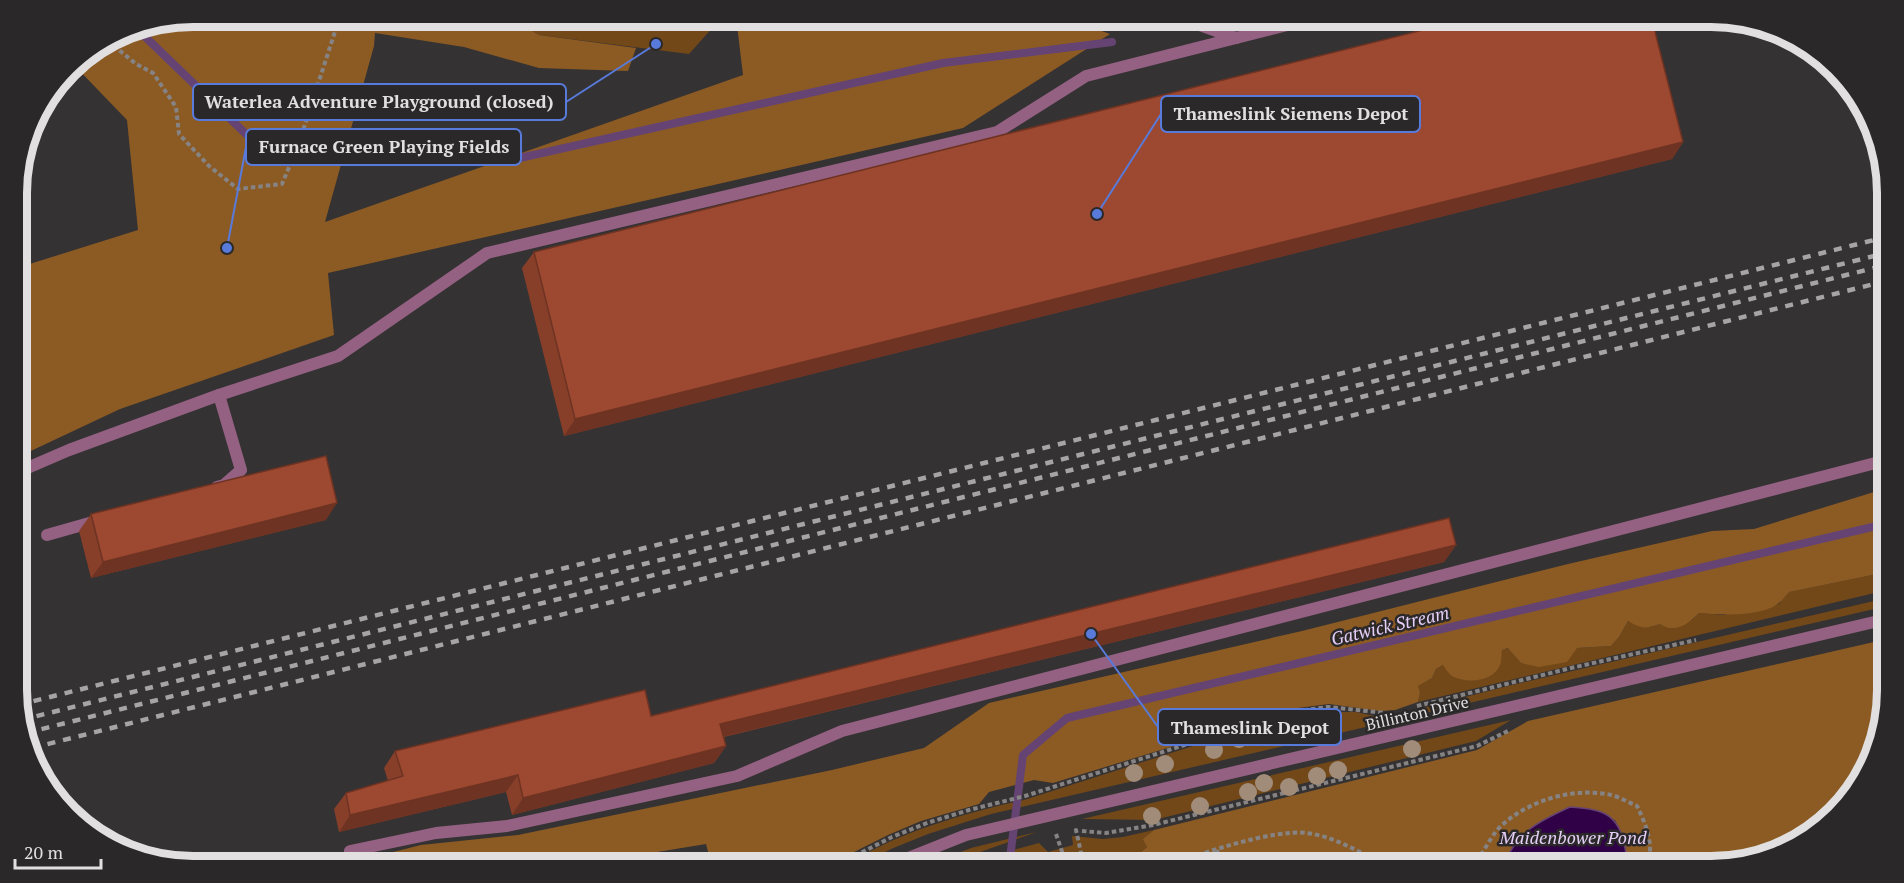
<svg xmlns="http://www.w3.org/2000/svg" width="1904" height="883" font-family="'PT Serif',serif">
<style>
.green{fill:#724819}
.forest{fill:#8c5b24}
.water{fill:#300146;stroke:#654474;stroke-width:1.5}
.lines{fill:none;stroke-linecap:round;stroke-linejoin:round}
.stream{stroke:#654474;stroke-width:8}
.path{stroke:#868384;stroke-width:4;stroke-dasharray:4.5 3;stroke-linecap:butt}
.service{stroke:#946183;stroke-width:12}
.tertiary{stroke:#946183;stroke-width:12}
.rail{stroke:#a6a4a4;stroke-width:4.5;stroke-dasharray:8 8;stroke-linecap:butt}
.tree{fill:#a18c7a}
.wall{fill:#873f2a}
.shaded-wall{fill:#6e3322}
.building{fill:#9d4931;stroke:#6e3322;stroke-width:1.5}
.labels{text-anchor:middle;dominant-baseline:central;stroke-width:5;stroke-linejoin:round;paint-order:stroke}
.street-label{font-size:16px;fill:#e1dfdf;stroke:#2b2829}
.water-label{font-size:18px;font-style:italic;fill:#e6cff7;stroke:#2b2829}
.rim{fill:none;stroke:#e1dfdf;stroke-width:8}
.leader{fill:none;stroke:#587ada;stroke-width:2}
.callout-dot{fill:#587ada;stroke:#2b2829;stroke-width:2}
.callout{fill:#2b2829;stroke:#587ada;stroke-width:2}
.callout-label{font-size:18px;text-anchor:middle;font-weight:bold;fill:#e1dfdf}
</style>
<rect width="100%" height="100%" fill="#353233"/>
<g class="green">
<polygon points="508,17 722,17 689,54 539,35"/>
<polygon points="1887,572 1887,590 1418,702 1420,693 1417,686 1432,678 1436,669 1443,665 1509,648 1521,663 1577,648 1611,646 1619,637 1628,621 1650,627 1660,624 1692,620 1699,613 1724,615 1779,604 1788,592"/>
<path d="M1887 598V606L991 814 928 834 891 849 858 866H841C857 858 874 849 891 841 933 823 978 810 1024 800L1271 721 1299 715 1333 712H1356L1379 717 1399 714 1508 686Z"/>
<polygon points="1511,720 1476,741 1154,820 1082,819"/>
<polygon points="1154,830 1144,839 1147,847 1125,866 1021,866 1021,859 1002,863 979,859 972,866 956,866 1039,843 1048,852 1073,845 1072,836 1103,839 1123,837"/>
<polygon points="1037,832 940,866 925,866 971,848"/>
</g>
<g class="forest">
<polygon points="193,16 508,17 539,35 636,48 628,71 539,68 464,47 375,33 374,46 325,222 743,75 736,17 1059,16 1110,34 963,128 328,273 334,335 120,409 18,457 17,268 138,230 127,120 73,64 76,60 126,30"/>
<path d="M1887 488V572L1789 592C1786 595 1783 600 1779 603 1762 617 1720 615 1699 613 1688 624 1675 634 1660 624 1645 629 1642 629 1628 621L1619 637 1611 646 1577 648 1567 662 1539 667 1521 663 1508 648 1502 650C1501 654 1502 661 1500 665 1493 682 1467 684 1452 676 1448 673 1445 668 1443 665L1436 669 1432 678 1418 686 1420 693 1418 702 1395 710 1380 711 1329 704 1298 708 1053 783 1034 780 989 792 979 804 921 821 888 835 826 866H712L706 844 572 866H193L185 865 232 860 274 852 291 856 321 852C325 860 328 864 338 866L421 845 518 835 832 770 924 748 989 703 1302 631 1568 564 1712 531 1754 529Z"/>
<path d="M1887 639V691L1874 758 1809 837 1722 866H1626C1629 850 1621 834 1615 820L1571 807C1536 823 1520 831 1502 866H1125L1147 847 1143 839 1154 830 1477 750 1528 721Z"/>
</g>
<path class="water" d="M1570 807C1598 809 1617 811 1624 843 1626 851 1627 858 1626 866H1502C1519 831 1537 822 1570 807Z"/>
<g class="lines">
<g class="stream">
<polyline points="136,28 273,160 511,160 943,63 1112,42"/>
<polyline points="1009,866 1023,755 1067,718 1885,524"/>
</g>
<g class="path">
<polyline points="108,41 136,64 153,73 176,107 179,134 209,166 238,189 282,184 298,146 340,16"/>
<polyline points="1417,706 1571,668 1696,640"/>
<polyline points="1075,831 1076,830 1084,866"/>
<polyline points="1082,831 1106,833 1153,825 1477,746 1508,731"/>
<polyline points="1056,834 1067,866"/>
<polyline points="1217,850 1221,866"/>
<polyline points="835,866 892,837 927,823 969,810 1025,796 1269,718 1298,711 1328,707 1386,713"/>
<polyline points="960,866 966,860"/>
<path d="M1170 866C1199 853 1275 829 1306 833 1335 836 1362 854 1387 866"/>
<path d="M1471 866C1484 855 1489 837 1502 825 1529 801 1570 788 1606 794 1617 795 1627 802 1637 806 1646 824 1654 845 1648 866"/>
</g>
<g class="service">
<polyline points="1175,16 1236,38"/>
<polyline points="18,472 69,450 219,395 338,356 487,253 997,132 1086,76 1323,16"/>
<polyline points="217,487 224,485 241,470 219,395"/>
<polyline points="47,535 100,520"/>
<polyline points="350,851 436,833 507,826 737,776 842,731 1887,460"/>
</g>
<polyline class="tertiary" points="888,866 966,835 1887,619"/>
<g class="rail">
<polyline points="18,705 1886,237"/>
<polyline points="21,720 1886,253"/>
<polyline points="26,733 1886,265"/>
<polyline points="32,748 1886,281"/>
</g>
</g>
<g class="tree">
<circle cx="1239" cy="739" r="9"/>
<circle cx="1412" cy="749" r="9"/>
<circle cx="1214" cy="750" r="9"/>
<circle cx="1165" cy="764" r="9"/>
<circle cx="1338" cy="770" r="9"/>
<circle cx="1134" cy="773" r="9"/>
<circle cx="1317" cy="776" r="9"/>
<circle cx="1264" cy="783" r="9"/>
<circle cx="1289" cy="787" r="9"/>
<circle cx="1248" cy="792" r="9"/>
<circle cx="1200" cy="806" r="9"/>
<circle cx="1152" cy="816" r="9"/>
</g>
<g class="wall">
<polygon points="1683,142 1672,159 564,436 522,268 534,252"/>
<polygon points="91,514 326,520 91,578 79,531"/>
<polygon points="1456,545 1444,562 724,737 726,746 714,763 512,815 506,792 339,832 334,809 346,793 388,781 384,768 395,751 651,716"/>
</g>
<g class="shaded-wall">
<polygon points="1683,142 1672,159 564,436 575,419"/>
<polygon points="337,503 326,520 91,578 103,562"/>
<polygon points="1456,545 1444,562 709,740 720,724"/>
<polygon points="726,746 714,763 512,815 523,798"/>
<polygon points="518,775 506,792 339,832 350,815"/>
</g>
<g class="building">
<polygon points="1479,16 1651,16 1683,142 575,419 534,252"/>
<polygon points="326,456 337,503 103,562 91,514"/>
<polygon points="1449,518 1456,545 720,724 726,746 523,798 518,775 350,815 346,793 403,776 395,751 645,690 651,716"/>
</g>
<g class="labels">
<g class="street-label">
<text transform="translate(1417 713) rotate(-13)">Billinton Drive</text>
</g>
<g class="water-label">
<text transform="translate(1390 625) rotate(-13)">Gatwick Stream</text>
<text x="1573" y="837">Maidenbower Pond</text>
</g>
</g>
<path d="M0 0H1904V883H0ZM193 27H1711A166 166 0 0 1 1877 193V690A166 166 0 0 1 1711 856H193A166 166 0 0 1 27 690V193A166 166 0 0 1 193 27Z" fill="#2b2829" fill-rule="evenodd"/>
<path class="rim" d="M193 27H1711A166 166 0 0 1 1877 193V690A166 166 0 0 1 1711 856H193A166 166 0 0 1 27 690V193A166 166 0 0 1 193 27Z"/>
<path class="leader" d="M656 44L566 102M1097 214L1161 114M227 248L246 147M1091 634L1158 727"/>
<g class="callout-dot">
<circle cx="656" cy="44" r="6"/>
<circle cx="1097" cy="214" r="6"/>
<circle cx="227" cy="248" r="6"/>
<circle cx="1091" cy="634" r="6"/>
</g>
<g class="callout">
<rect x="193" y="84" width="373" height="36" rx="6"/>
<rect x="1161" y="96" width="259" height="36" rx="6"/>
<rect x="246" y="129" width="275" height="36" rx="6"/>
<rect x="1158" y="709" width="183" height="36" rx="6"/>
</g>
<g class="callout-label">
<text x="379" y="108">Waterlea Adventure Playground (closed)</text>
<text x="1291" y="120">Thameslink Siemens Depot</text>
<text x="384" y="153">Furnace Green Playing Fields</text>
<text x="1250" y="734">Thameslink Depot</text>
</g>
<path d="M15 859v9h86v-9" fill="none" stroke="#e1dfdf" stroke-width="3"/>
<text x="24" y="859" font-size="18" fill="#e1dfdf" stroke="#2b2829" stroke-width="4.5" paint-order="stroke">20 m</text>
</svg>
